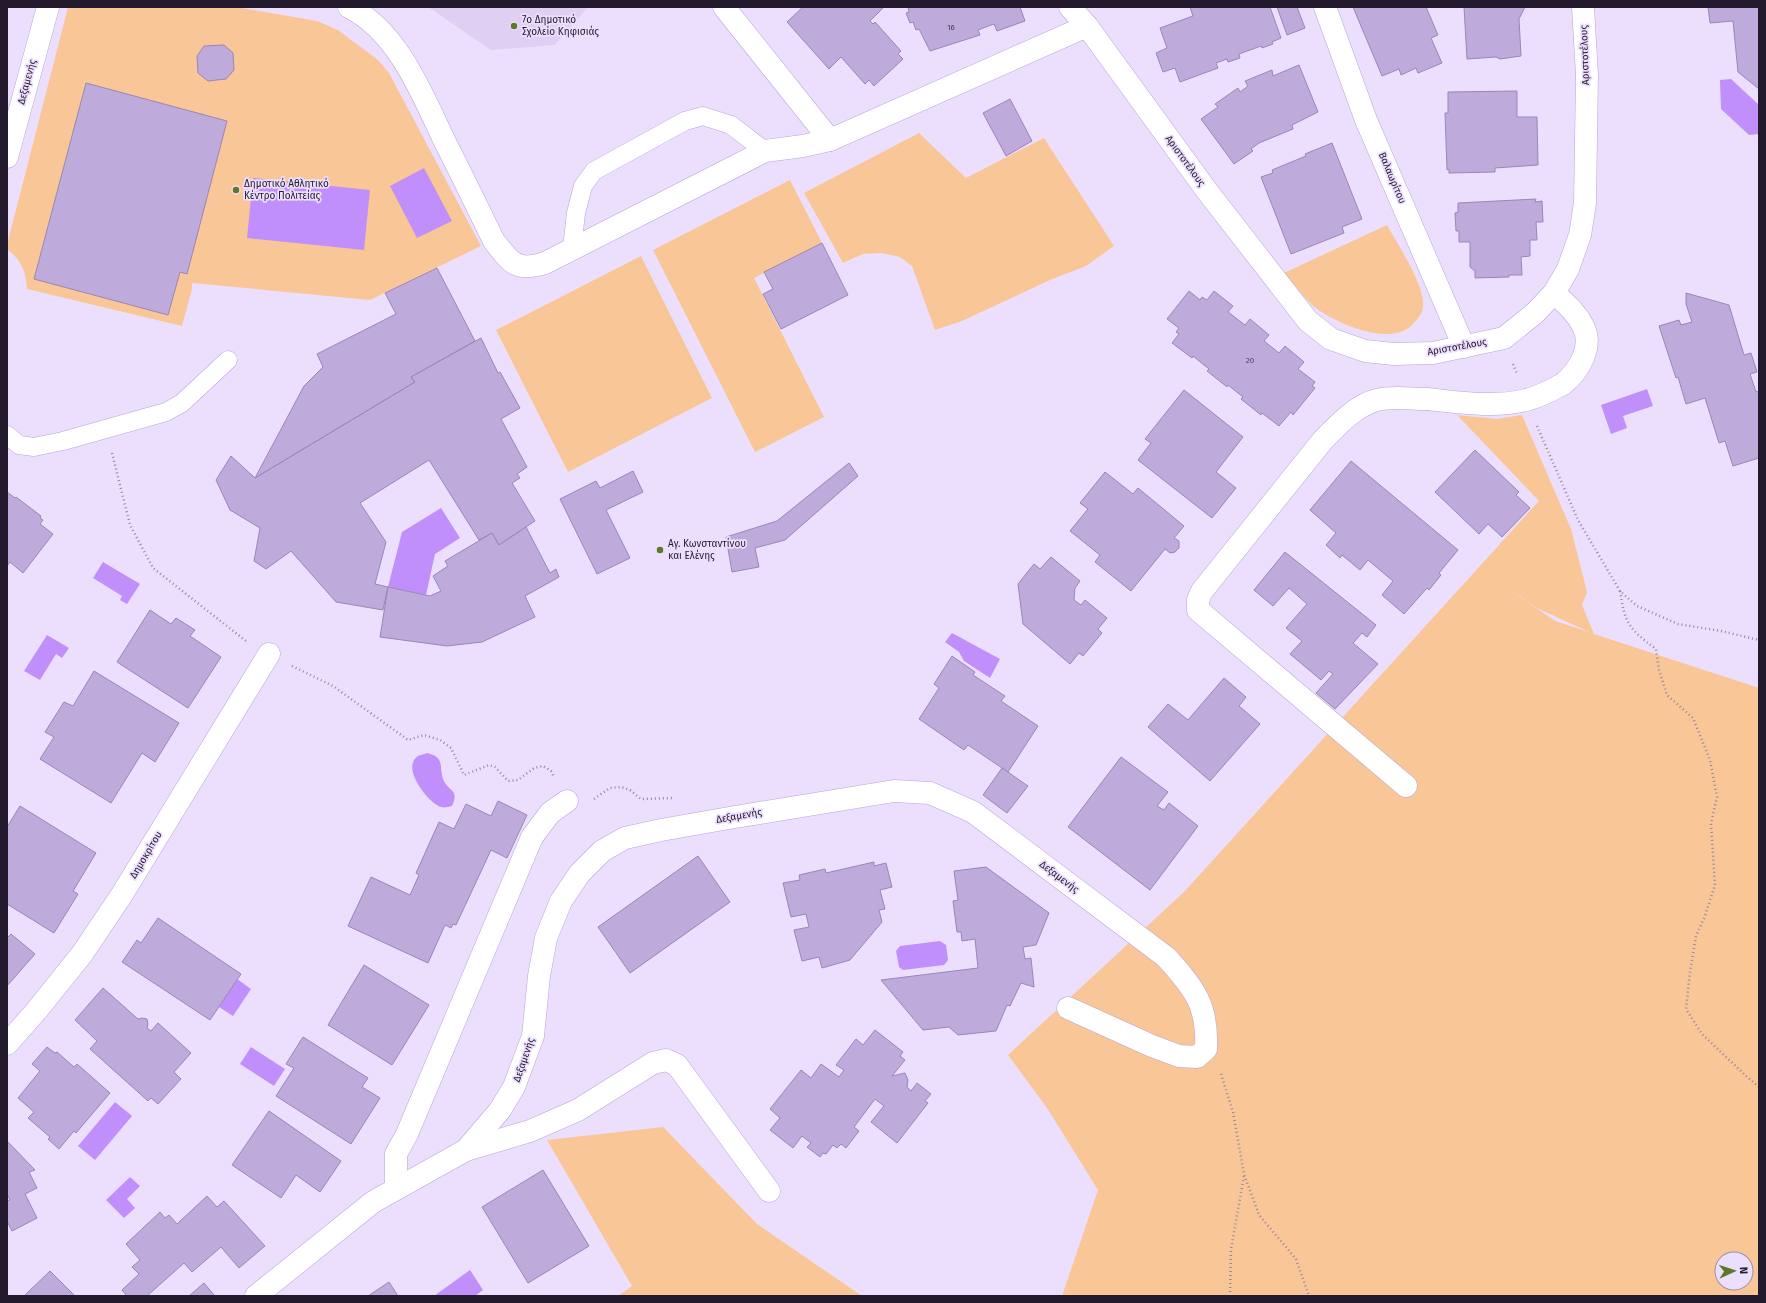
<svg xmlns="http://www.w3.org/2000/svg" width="1766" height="1303" font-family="'Fira Sans',sans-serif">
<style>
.built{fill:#dfd0f3}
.green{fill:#f9c697;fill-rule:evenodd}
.water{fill:#c18ffb}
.building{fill:#bfaadc;stroke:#9a86b5}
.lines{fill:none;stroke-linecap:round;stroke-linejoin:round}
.service-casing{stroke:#b9a4d6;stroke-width:19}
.minor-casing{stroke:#b9a4d6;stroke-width:23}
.path{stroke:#9287a0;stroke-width:2.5;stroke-dasharray:1 3;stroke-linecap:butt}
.service{stroke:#fff;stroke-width:18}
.minor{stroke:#fff;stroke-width:22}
.minor-bridge-casing{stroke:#b9a4d6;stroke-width:23;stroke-linecap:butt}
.minor-bridge{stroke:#fff;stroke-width:22}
.poi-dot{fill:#5f7729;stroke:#ecdffe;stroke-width:1.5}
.labels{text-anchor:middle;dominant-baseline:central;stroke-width:3.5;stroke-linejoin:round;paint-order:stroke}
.number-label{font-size:8px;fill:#4a3e59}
.poi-label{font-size:10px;fill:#231a2d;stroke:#ecdffe;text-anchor:start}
.street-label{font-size:10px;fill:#231a2d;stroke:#ecdffe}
</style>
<rect width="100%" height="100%" fill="#ecdffe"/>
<polygon class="built" points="428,7 588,7 555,45 491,50"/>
<g class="green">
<path d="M68 7H236L317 21 338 30 378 60 389 73 481 246 370 300 192 283V289L182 326 27 289C26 271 21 260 7 249V245Z"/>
<polygon points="919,133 966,178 1044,138 1114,246 1086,266 1050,280 962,321 935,330 912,266 900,257 882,253 863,254 843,263 804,193"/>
<polygon points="790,180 822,243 754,278 824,417 755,452 653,250"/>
<path d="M1387 225C1398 245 1422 281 1423 302 1424 313 1418 319 1411 326 1388 347 1332 322 1312 305 1302 295 1293 283 1284 273Z"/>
<polygon points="641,256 712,398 568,472 496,330"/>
<path d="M1457 415 1497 419 1522 415 1571 529 1587 592 1582 605 1594 634 1759 688V1296H1062L1098 1190 1047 1108 1008 1055 1184 892 1539 501ZM1506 587 1537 608 1589 632 1555 621ZM1722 1259H1746V1283H1722Z"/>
<polygon points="663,1127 757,1224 862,1296 618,1296 632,1286 547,1140"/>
</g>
<g class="water">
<polygon points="1731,79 1759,105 1759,134 1749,135 1721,109 1720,80"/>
<polygon points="424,168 452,221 417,238 390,186"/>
<polygon points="253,178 370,190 364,250 247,238"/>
<polygon points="1647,389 1653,406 1623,416 1627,428 1611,434 1601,405"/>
<polygon points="441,508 460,538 435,554 426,595 388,587 402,532"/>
<polygon points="103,562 140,584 127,604 120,600 122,596 93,578"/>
<polygon points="952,633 1000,659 990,678 964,661 959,652 945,642"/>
<polygon points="47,635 69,648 62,658 56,654 40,680 24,671"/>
<path d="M427 753C445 757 439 766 443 779 448 792 460 789 452 806 447 807 442 809 437 805 426 799 401 767 418 756 420 755 425 754 427 753Z"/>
<polygon points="940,941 946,945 948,960 944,965 903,970 899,967 896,951 900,946"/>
<polygon points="237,979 251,989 233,1016 219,1007"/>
<polygon points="251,1047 285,1069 274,1086 240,1064"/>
<polygon points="115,1102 132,1116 95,1160 78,1146"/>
<polygon points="130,1177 140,1186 127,1199 135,1208 124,1218 106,1200"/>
<polygon points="470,1270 483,1290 475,1296 434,1296"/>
</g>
<g class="building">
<polygon points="803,7 884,7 870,21 873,24 875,22 901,51 898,54 903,59 874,86 869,80 865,84 841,57 829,69 787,22"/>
<polygon points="908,7 1020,7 1025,21 997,31 994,24 978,30 980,35 930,51 919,29 916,30 913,22 910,23 906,13 909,12"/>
<polygon points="1190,7 1270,7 1281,38 1272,42 1273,44 1262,48 1261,46 1239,54 1240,58 1228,62 1227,59 1216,63 1218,68 1180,82 1175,68 1163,72 1156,53 1167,48 1160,28 1193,16"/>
<polygon points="1277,7 1297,7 1305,28 1287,35"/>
<polygon points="1353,7 1426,7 1438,35 1431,38 1442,63 1418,73 1416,68 1401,75 1399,69 1382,76"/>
<polygon points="1464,7 1525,7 1519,19 1521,56 1500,59 1496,57 1467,59"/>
<polygon points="1708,7 1759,7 1759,89 1738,72 1733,21 1710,23"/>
<polygon points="224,45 233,53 234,70 226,79 208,81 198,73 197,56 204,46"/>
<polygon points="1299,65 1318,112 1292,125 1293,129 1259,143 1251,149 1253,151 1234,164 1201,119 1218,107 1215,104 1238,88 1240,92 1248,86 1245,81 1272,70 1273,76"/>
<polygon points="86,83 227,121 187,274 180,272 168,315 34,279"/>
<polygon points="1517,91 1517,117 1537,117 1538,165 1495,168 1495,172 1449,173 1449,169 1447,170 1445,113 1448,113 1448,92"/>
<polygon points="1010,99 1032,141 1006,156 983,113"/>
<polygon points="1332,143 1362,219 1342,227 1344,233 1291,254 1261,177 1273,173 1272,170 1306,156 1305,154"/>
<polygon points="1536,199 1535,202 1542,201 1543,222 1536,222 1537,240 1530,240 1530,256 1521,257 1522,275 1509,275 1509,277 1475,278 1475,271 1470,267 1470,242 1459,242 1459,231 1456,231 1455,213 1458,212 1458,203"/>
<polygon points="822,243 848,295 781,329 763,294 773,289 764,272"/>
<polygon points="437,268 475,341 411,377 415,382 255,478 304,386 323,367 317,354 396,314 385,293"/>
<polygon points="1189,291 1200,300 1202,297 1207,300 1214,291 1233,306 1228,312 1245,325 1250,319 1269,335 1264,341 1279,353 1285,346 1304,362 1298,369 1315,382 1312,386 1315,388 1293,415 1291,412 1279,426 1262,413 1261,415 1241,399 1243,397 1228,385 1227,387 1207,371 1209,369 1193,356 1192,358 1172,343 1179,334 1176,332 1179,328 1167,319"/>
<polygon points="1686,293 1729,305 1744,355 1751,353 1757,372 1750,374 1756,392 1759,391 1759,458 1733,466 1725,441 1719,443 1705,398 1686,404 1678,377 1676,378 1659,326 1679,320 1681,325 1692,322 1686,304"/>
<polygon points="481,338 498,373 500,372 520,408 501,419 527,467 517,474 520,478 512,483 535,521 499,545 492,533 479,540 429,460 360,503 386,542 375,584 388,587 383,610 336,602 291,551 266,569 254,561 260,528 230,510 216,480 231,456 255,478 415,382 411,377"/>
<polygon points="1184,390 1243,437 1216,472 1236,488 1212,518 1138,460 1151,443 1145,439"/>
<polygon points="1475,450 1519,492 1516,495 1530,508 1502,537 1488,524 1479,534 1435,492"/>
<polygon points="1351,461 1458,550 1439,573 1441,575 1429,590 1427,588 1404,614 1382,595 1393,581 1368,560 1360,570 1342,555 1340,558 1326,545 1336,533 1310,510"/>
<polygon points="849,463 858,476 785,540 755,548 759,567 732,572 726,537 777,521"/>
<polygon points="633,471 643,492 606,510 630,558 597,574 560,499 596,481 600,488"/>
<polygon points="1105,472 1133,494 1138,488 1184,526 1174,538 1179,541 1179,548 1175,552 1170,553 1165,549 1131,591 1095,562 1100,555 1070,531 1088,509 1080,503"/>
<polygon points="7,492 15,498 16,497 41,516 40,518 43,520 40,524 53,534 23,573 10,562 7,566"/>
<polygon points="526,527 550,573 556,569 559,577 525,596 535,617 482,642 447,646 380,637 388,587 430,596 441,591 433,576 448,566 445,561 492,533 499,545"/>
<polygon points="1285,552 1376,625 1367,637 1362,633 1353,643 1378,664 1335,709 1316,693 1333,674 1329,671 1321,680 1290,654 1302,641 1286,628 1307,604 1289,588 1273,606 1254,590"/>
<polygon points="1051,557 1080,581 1075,588 1074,600 1081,605 1085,600 1107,618 1098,629 1102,633 1083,656 1079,653 1070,664 1023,624 1018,584 1034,564 1040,569"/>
<polygon points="150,610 171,624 176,618 195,630 190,636 221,657 188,708 117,662"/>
<polygon points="952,656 975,672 973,675 1005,696 1001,701 1038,726 1008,772 968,745 964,750 919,719 939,688 934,684"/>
<polygon points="94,671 179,723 155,762 142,753 111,803 40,759 54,737 45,732 64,702 73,706"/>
<polygon points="1224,678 1246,697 1239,706 1260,724 1210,781 1148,727 1168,704 1188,720"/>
<polygon points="1121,757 1168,792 1157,806 1164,810 1169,803 1198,826 1150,890 1068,827"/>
<polygon points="1002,768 1028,786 1007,813 983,795"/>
<polygon points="498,801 527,815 507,858 491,850 456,925 453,924 451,928 445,925 428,963 348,926 371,877 410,895 419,875 416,873 439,822 454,829 466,804 491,816"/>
<polygon points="20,806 96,853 73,891 78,894 54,933 7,904 7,827"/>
<polygon points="698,856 730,902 630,973 598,927"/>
<polygon points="874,862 874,866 886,863 892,887 880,890 885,909 879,910 882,922 850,960 822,968 819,957 802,961 794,930 809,927 806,914 791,917 783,883 800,880 799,875 825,869 826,873"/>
<polygon points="986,867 1049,913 1036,945 1023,947 1025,959 1031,958 1034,987 1021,983 1010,1006 1007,1005 996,1031 958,1035 949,1027 923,1030 881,980 978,968 975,939 962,941 961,932 957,932 953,901 958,900 954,871"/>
<polygon points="158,918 241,974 210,1020 122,962 137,940 141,943"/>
<polygon points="11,934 35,954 7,986 7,938"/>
<polygon points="364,965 429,1005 392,1065 328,1025"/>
<polygon points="103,988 138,1019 142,1018 147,1019 148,1024 147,1028 151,1031 158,1023 191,1053 174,1072 181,1079 158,1104 151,1098 148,1101 90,1049 97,1041 75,1020"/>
<polygon points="875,1030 903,1052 900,1056 905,1060 892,1076 905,1073 908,1080 907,1087 911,1091 917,1083 931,1094 925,1101 928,1103 897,1143 871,1122 884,1106 875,1099 854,1127 859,1131 846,1148 841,1144 837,1148 833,1145 826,1154 823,1153 820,1157 807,1147 811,1143 802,1136 793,1148 770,1130 780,1118 770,1109 801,1070 811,1078 821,1064 839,1077 844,1070 836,1065 856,1039 863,1045"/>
<polygon points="303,1037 368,1078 362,1087 380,1098 351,1144 276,1096 294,1068 286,1064"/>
<polygon points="47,1047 55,1053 57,1052 74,1067 77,1064 110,1093 76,1133 74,1131 59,1149 48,1139 50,1137 28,1118 34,1112 18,1098 40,1071 32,1064"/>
<polygon points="269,1111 341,1161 320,1192 296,1175 281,1198 232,1165"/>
<polygon points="7,1142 8,1142 35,1170 29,1172 37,1188 25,1194 37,1218 12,1231 7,1221 7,1201 10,1200 7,1194"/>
<polygon points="543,1170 589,1246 528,1283 482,1207"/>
<polygon points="207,1196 217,1207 224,1201 265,1246 239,1268 221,1247 192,1272 184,1263 147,1296 127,1296 122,1290 139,1274 132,1267 140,1260 126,1244 160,1212 165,1218 169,1215 177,1224"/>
<polygon points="50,1271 75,1296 24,1296"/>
<polygon points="389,1282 398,1296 368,1296"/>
<polygon points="204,1283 214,1295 213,1296 189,1296"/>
</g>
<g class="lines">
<defs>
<g id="service">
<polyline points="572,249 576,213 583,186 594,171 685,121 703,116 731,125 765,151"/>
<polyline points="7,435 19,445 34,447 63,441 166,412 182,403 228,360"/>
</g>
<g id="minor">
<path d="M349 7C400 33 423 97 447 146 463 177 478 209 494 241 511 263 516 272 545 263L765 151 803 146 830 140 1087 26"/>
<polyline points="724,7 830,140"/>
<polyline points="1070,7 1087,26 1207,191 1308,321 1331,339 1365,351 1394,354 1433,353 1504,338 1535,313 1554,293 1568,269 1580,235 1585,203 1587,75 1583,7"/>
<polyline points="1325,7 1366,120 1464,347"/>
<polyline points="7,157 48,7"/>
<path d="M1554 293C1565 303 1576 312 1583 326 1594 346 1579 371 1563 384"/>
<path d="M1406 786 1198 610V600L1202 591 1323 440C1338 425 1356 405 1377 400 1393 396 1410 399 1427 399"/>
<polyline points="7,1044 37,1010 82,954 121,896 269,654"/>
<polyline points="466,1150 530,1131 578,1110 653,1063 666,1060 677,1065 769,1191"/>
<polyline points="396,1188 396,1154 407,1134 532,837 550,813 567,801"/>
<path d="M256 1296 373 1202 466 1150 500 1110 514 1087 533 1036 539 976 546 938 561 901 580 873 602 851 625 838 661 830 735 817 894 791 930 793 973 812 1166 957C1195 989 1208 1005 1206 1049L1197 1057 1179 1056 1152 1046 1068 1008"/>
</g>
</defs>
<use href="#service" class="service-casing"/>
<use href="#minor" class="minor-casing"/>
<g class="path">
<polyline points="1513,364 1517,374"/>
<polyline points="1537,426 1578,520 1620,591 1637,606 1678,624 1721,631 1759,640"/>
<polyline points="112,453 130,525 153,568 246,641"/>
<path d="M1620 591C1625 624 1629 629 1656 649L1659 670 1667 695 1693 718 1710 760 1717 797 1711 823 1715 885 1705 916 1696 936 1690 972 1686 1009 1702 1034 1746 1076 1759 1087"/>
<polyline points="292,666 333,686 408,740 424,735 440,740 451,748 464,775 489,765 495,767 508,781 518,780 534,768 543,766 551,771 554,777"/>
<polyline points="594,799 610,788 621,787 630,790 641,799 672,798"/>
<polyline points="1221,1074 1233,1112 1244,1174 1259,1215 1296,1259 1309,1296"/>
<polyline points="1230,1296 1231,1249 1244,1176"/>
</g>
<use href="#service" class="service"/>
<use href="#minor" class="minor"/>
<defs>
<path id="minor-bridge" d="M1427 399C1457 402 1496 408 1526 400 1539 397 1552 390 1563 384"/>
</defs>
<use href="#minor-bridge" class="minor-bridge-casing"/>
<use href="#minor-bridge" class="minor-bridge"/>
</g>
<g class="poi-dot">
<circle cx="514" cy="26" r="4"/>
<circle cx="236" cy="190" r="4"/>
<circle cx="660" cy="550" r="4"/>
</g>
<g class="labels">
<g class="number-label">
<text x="951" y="27">16</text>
<text x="1250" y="360">20</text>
</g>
<g class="poi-label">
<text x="522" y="20">7ο Δημοτικό<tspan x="522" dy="12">Σχολείο Κηφισιάς</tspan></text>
<text x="244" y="184">Δημοτικό Αθλητικό<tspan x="244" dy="12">Κέντρο Πολιτείας</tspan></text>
<text x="668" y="544">Αγ. Κωνσταντίνου<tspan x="668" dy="12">και Ελένης</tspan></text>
</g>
<g class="street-label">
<text transform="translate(1585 55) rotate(-92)">Αριστοτέλους</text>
<text transform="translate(27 82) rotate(-75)">Δεξαμενής</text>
<text transform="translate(1185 161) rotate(54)">Αριστοτέλους</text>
<text transform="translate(1392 178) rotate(67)">Βαλαωρίτου</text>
<text transform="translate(1457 347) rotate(-10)">Αριστοτέλους</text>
<text transform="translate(739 816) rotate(-10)">Δεξαμενής</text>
<text transform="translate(146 855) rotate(-59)">Δημοκρίτου</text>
<text transform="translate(1059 877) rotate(37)">Δεξαμενής</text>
<text transform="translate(524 1060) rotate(-71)">Δεξαμενής</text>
</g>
</g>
<rect width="1766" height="1303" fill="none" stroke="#231a2d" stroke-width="16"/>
<g transform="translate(1734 1271) rotate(87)"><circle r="19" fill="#ecdffe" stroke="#9c90aa"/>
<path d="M0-3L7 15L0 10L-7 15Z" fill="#5f7729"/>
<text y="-6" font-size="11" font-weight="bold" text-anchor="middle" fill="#231a2d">N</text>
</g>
</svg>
